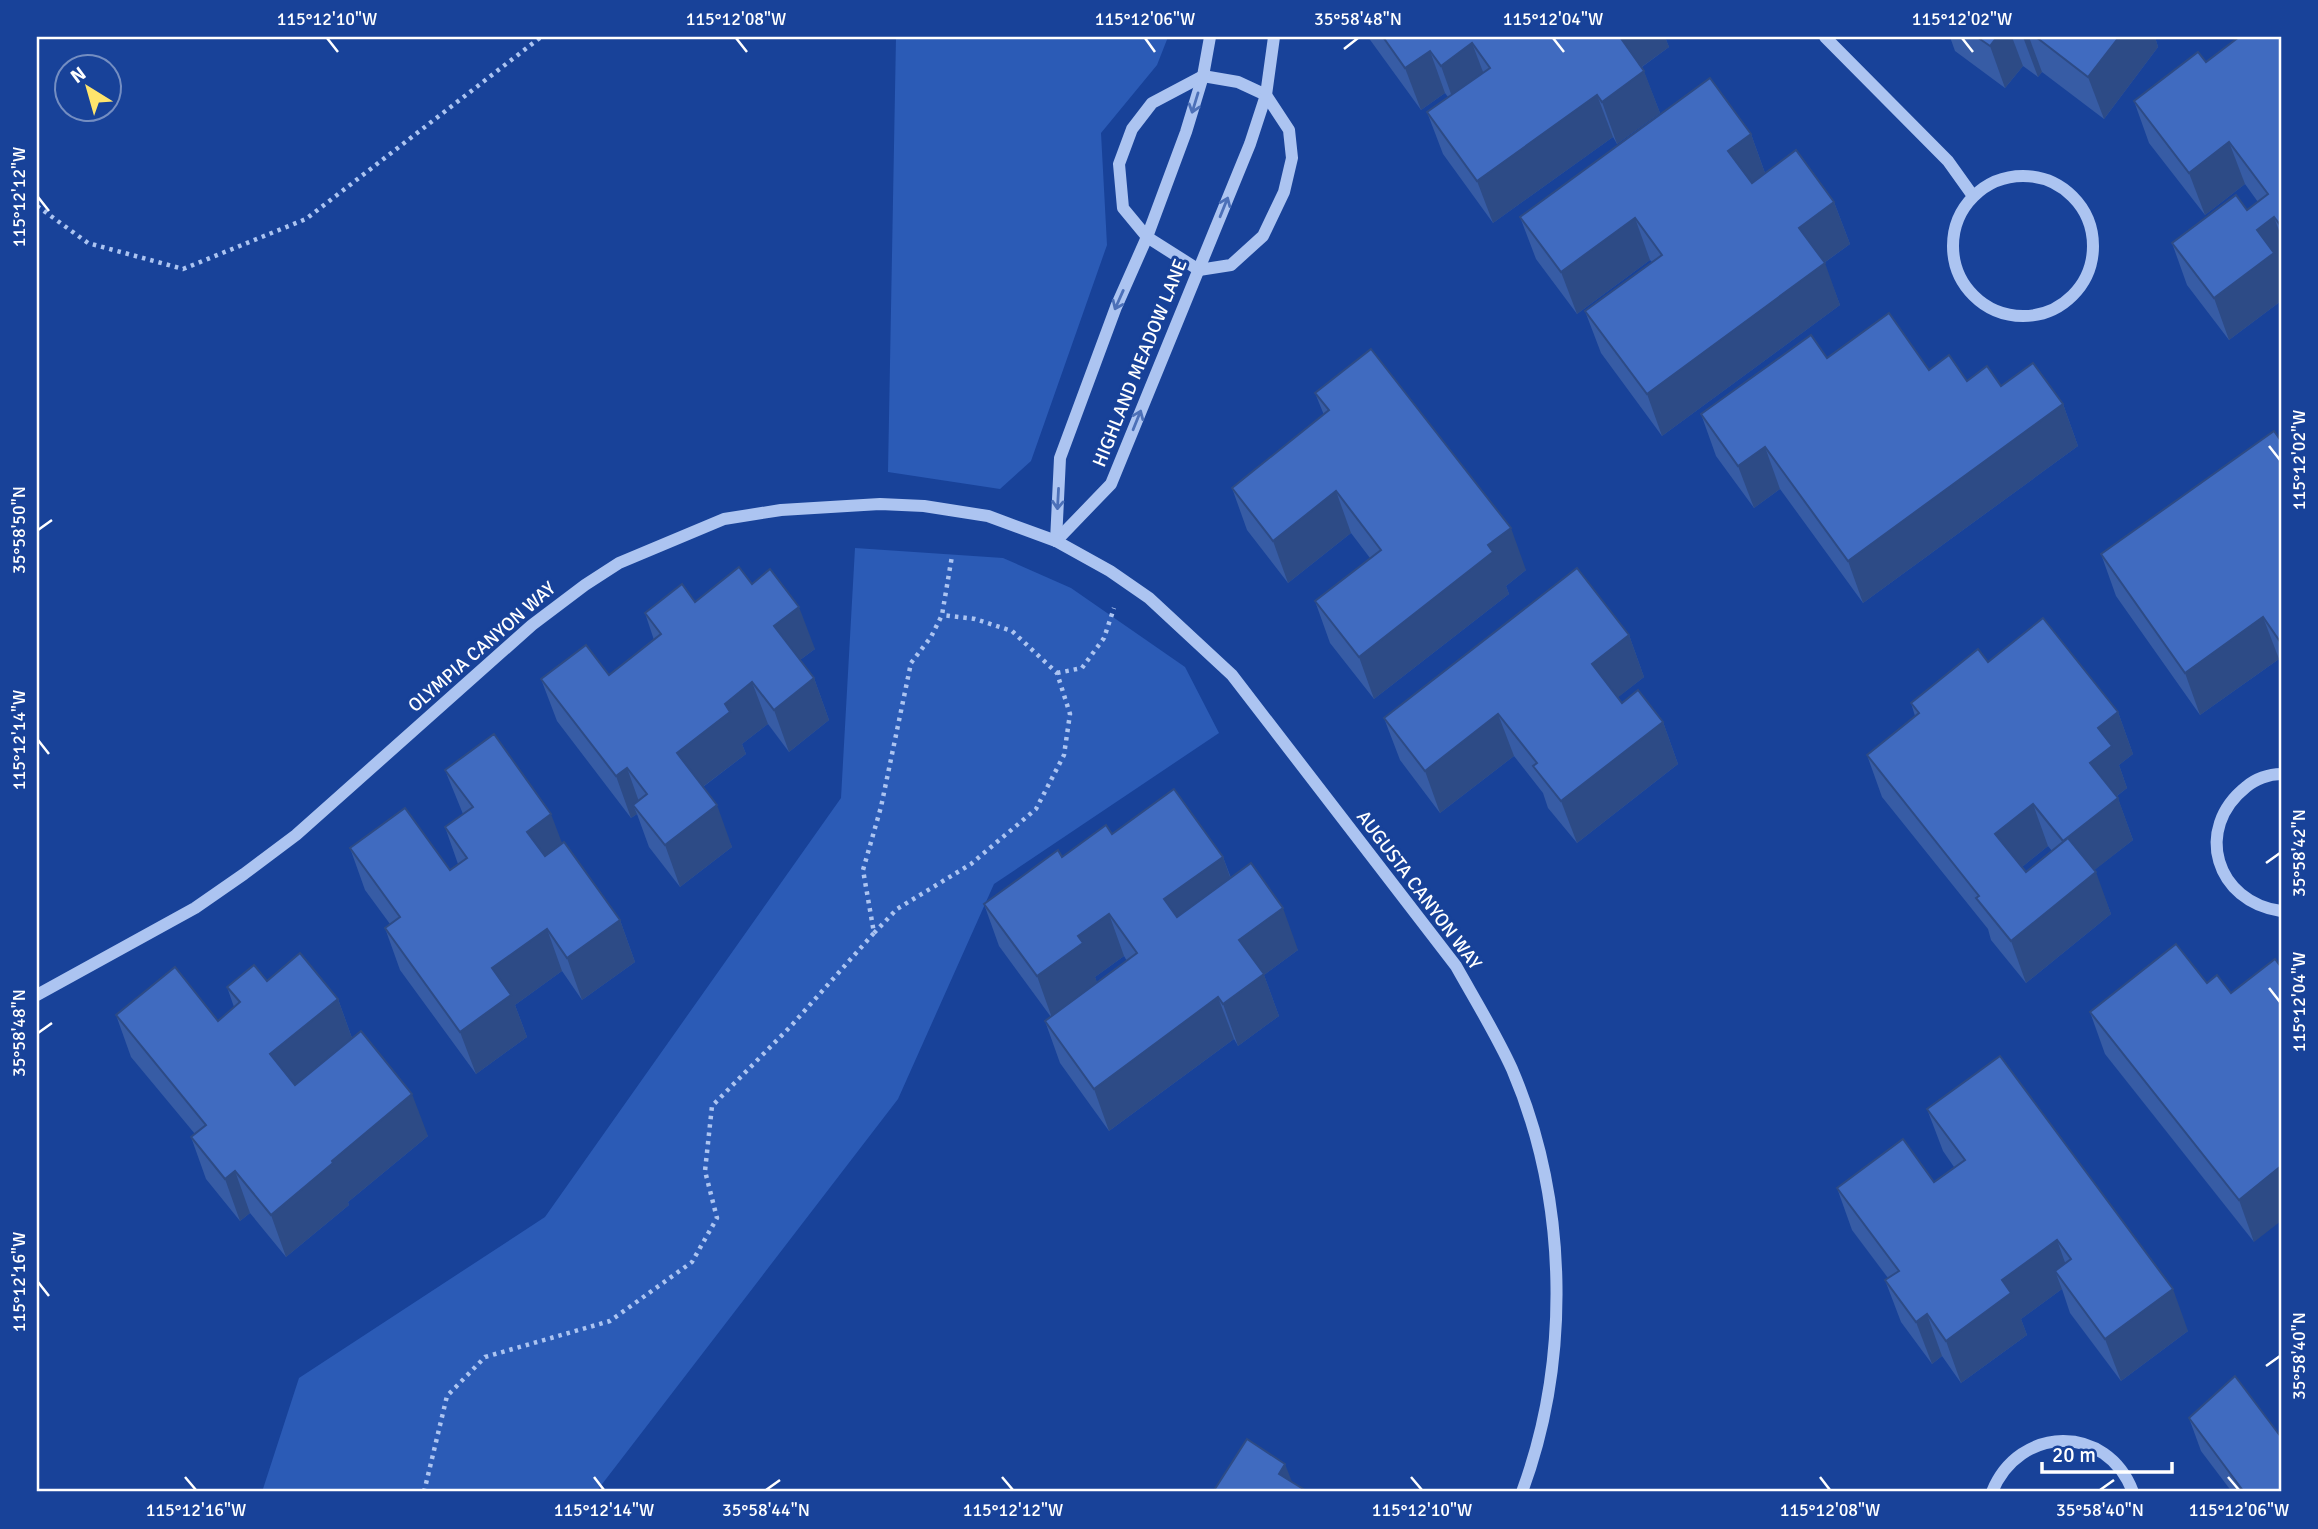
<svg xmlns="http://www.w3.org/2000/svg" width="2318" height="1529" font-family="Signika,sans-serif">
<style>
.green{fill:#2b5bb6}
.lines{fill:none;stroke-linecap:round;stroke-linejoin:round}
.path{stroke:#acc4f1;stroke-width:4.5;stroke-dasharray:3.5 5;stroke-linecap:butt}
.minor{stroke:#acc4f1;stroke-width:12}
.wall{fill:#375ca5;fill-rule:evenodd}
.shaded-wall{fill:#2d4b86}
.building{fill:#406bc0;stroke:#2d4b86;stroke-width:2}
.oneway{stroke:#4c70b8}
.ticks{fill:none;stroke:#fff;stroke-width:2.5}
.labels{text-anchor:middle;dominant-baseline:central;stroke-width:6;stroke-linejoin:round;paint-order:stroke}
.street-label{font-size:19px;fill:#fff;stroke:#184299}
.neatline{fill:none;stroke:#fff;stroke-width:2.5}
.ticks-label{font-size:18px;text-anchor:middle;fill:#fff}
</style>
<rect width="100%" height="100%" fill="#184299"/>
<g class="green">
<polygon points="896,37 1168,37 1157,65 1101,133 1107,245 1031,461 1000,489 888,472"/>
<polygon points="855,548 1003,558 1071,588 1185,667 1219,733 994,884 898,1099 596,1492 262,1492 299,1378 545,1217 841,798"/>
</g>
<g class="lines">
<g class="path">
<polyline points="37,206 88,243 183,269 306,219 541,37"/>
<polyline points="1057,673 1082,668 1104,638 1114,608"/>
<polyline points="874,933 897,909 971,864 1036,809 1064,755 1070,714 1057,673 1012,631 975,619 942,615"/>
<polyline points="424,1492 447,1396 485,1357 610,1321 692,1262 717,1218 705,1171 712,1106 791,1026 874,933 863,870 881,807 911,663 931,637 942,615 952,556"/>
</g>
<g class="minor">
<polyline points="1825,37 1948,161 1973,196"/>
<polygon points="1203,76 1238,82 1266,95 1289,130 1292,158 1284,192 1263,236 1231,265 1199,270 1147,237 1123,208 1119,164 1132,129 1152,103"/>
<circle cx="2023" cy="246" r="70"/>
<polyline points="1056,541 1111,484 1250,144 1266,95 1274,37"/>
<polyline points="1056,541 1060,458 1116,307 1147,237 1186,132 1203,76 1210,37"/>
<path d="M2281 774C2269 774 2255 779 2246 787 2193 829 2216 902 2281 911"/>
<path d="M37 995 195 908 244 874 296 835 532 625 585 585 619 563 724 519 781 510 880 504 924 506 988 516 1056 541 1110 571 1149 598 1232 675 1456 966C1475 1000 1496 1034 1512 1069 1568 1200 1571 1359 1522 1492"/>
<path d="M1992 1492C2019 1425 2107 1423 2133 1492"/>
</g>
</g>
<g class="wall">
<polygon points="1368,37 1665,37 1669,47 1642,67 1660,113 1617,144 1613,137 1493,223 1443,154 1427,112 1448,97 1445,93 1421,110"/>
<polygon points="1950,37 2155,37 2158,47 2104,119 2042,72 2038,77 2023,66 2005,88 1955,51"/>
<polygon points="2281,37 2281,265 2279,267 2281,272 2281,301 2229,340 2187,285 2172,243 2247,210 2258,202 2245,184 2205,215 2149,143 2134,101 2206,62"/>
<polygon points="1751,134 1765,173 1834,202 1850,244 1824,263 1840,305 1662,436 1601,353 1585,311 1652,262 1650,260 1577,314 1536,259 1520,217"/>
<polygon points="1827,358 1929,370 1967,381 2001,386 2063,404 2078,446 1863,603 1780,489 1754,508 1716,456 1701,414"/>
<polygon points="1315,393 1526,570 1506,586 1509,594 1374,699 1330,643 1315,601 1370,558 1351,533 1288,583 1247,530 1232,488 1324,415"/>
<polygon points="2281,441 2281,663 2279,659 2200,715 2116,596 2101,554"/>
<polygon points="752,584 815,649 800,660 814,678 829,720 789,752 768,724 742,744 746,754 703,787 732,847 680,887 649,847 637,814 631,818 557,721 541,679 609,675 654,640 645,613 695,602"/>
<polygon points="1629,635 1644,677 1618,697 1622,703 1663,722 1678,764 1577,843 1548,808 1543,793 1514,756 1440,813 1400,760 1384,718"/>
<path d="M1988 662 2118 712 2133 754 2119 765 2127 788 2117 796 2133 840 2094 870 2111 914 2026 983 1991 940 1988 929 1882 797 1867 755 1915 716 1911 703ZM2048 846 2052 851 2026 872 2022 867Z"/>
<polygon points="445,770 562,843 620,920 635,962 582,1000 562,971 515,1005 527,1037 476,1074 400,970 385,928 390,924 365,890 350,848 450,870 458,864 445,827 463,814"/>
<path d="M1112 834 1223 857 1231 878 1298 950 1264 975 1279 1016 1238 1046 1234 1039 1109 1131 1060 1063 1045 1021 1051 1017 999 946 984 904 1062 857ZM1124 956 1127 961 1097 983 1095 977Z"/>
<polygon points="2176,944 2254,1242 2105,1054 2090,1012"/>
<polygon points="267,981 338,999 352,1038 428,1136 348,1202 349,1205 286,1257 250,1213 240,1221 206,1179 191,1137 195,1134 131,1057 116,1015 218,1021 234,1007 227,987"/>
<polygon points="1927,1109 2188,1331 2121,1381 2070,1313 2062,1289 2021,1319 2027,1335 1961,1383 1942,1356 1932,1364 1901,1322 1885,1280 1888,1278 1852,1230 1837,1188 1934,1182 1954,1167 1943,1151"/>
<polygon points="2189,1418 2281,1492 2232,1492 2201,1451"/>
</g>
<g class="shaded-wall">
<polygon points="1618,37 1665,37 1669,47 1632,74"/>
<polygon points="1997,37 2012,37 2023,66 2005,88 1990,46"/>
<polygon points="2023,37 2029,37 2042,72 2038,77"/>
<polygon points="2119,37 2155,37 2158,47 2104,119 2088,77"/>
<polygon points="1472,43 1488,85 1456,108 1441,66"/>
<polygon points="1430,51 1445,93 1421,110 1405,68"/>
<polygon points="1644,71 1660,113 1617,144 1602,102"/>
<polygon points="1597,95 1613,137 1493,223 1477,181"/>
<polygon points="1751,134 1766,176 1744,193 1728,151"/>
<polygon points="2229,142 2245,184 2205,215 2189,173"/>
<polygon points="1834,202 1850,244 1814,270 1799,228"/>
<polygon points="2274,217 2281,236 2281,265 2279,267 2281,272 2281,301 2229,340 2214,298 2257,230"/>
<polygon points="1635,218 1650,260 1577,314 1561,272"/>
<polygon points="1825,263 1840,305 1662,436 1647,394"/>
<polygon points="2063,404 2078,446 1863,603 1848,561"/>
<polygon points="1765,447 1780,489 1754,508 1738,466"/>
<polygon points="1336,491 1351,533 1288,583 1273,541"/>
<polygon points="1511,528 1526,570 1506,586 1509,594 1374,699 1359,657 1488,545"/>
<polygon points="799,607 815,649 789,668 774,626"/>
<polygon points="2263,617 2279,659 2200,715 2185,673"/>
<polygon points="1629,635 1644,677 1607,706 1592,664"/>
<polygon points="814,678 829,720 789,752 774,710"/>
<polygon points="752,682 768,724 742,744 746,754 692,795 677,753 725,704"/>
<polygon points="2118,712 2133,754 2119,765 2127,788 2105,805 2090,763 2098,728"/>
<polygon points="1498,714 1514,756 1440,813 1425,771"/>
<polygon points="1663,722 1678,764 1577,843 1561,801"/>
<polygon points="627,768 642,810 633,805 637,814 631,818 616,776"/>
<polygon points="2118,798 2133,840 2078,883 2063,841"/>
<polygon points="2033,804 2048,846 2011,876 1995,834"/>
<polygon points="717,805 732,847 680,887 665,845"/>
<polygon points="551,814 567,856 543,874 527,832"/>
<polygon points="1223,857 1238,899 1179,941 1164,899"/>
<polygon points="2096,872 2111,914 2026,983 2011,941"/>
<polygon points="1283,908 1298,950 1264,975 1279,1016 1238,1046 1223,1004 1239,940"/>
<polygon points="1109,914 1124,956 1095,977 1098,985 1052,1018 1037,976 1078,936"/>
<polygon points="620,920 635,962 582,1000 567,958"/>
<polygon points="547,929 562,971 515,1005 527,1037 476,1074 460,1032 492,968"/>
<polygon points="1218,997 1234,1039 1109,1131 1094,1089"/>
<polygon points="338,999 353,1041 285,1096 270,1054"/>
<polygon points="412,1094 428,1136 348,1202 349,1205 286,1257 271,1215 332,1161"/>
<polygon points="2281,1166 2281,1221 2254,1242 2239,1200"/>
<polygon points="235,1171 250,1213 240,1221 225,1179"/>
<polygon points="2057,1240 2072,1282 2055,1271 2062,1289 2021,1319 2027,1335 1961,1383 1946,1341 2002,1280"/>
<polygon points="2173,1289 2188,1331 2121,1381 2105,1339"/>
<polygon points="1927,1314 1942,1356 1932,1364 1916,1322"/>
<polygon points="1285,1464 1296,1492 1279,1474"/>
</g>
<g class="building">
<polygon points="1383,37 1620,37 1644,71 1602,102 1597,95 1477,181 1427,112 1490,68 1472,43 1441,66 1430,51 1405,68"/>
<polygon points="1977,37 1997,37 1990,46"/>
<polygon points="2036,37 2119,37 2088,77"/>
<polygon points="2239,37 2281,37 2281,226 2274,217 2257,230 2274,253 2214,298 2172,243 2236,195 2247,210 2268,194 2229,142 2189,173 2134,101 2198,52 2206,62"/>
<polygon points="1710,78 1751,134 1728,151 1752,183 1796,150 1834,202 1799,228 1825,263 1647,394 1585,311 1662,255 1635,218 1561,272 1520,217"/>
<polygon points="1889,313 1929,370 1949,355 1967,381 1987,366 2001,386 2033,363 2063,404 1848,561 1765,447 1738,466 1701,414 1811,335 1827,358"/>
<polygon points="1371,349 1511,528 1488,545 1493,552 1359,657 1315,601 1381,550 1336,491 1273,541 1232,488 1329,410 1315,393"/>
<polygon points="2274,431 2281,441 2281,643 2263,617 2185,673 2101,554"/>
<polygon points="739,567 752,584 770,569 799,607 774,626 814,678 774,710 752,682 725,704 730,712 677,753 717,805 665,845 633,805 647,794 627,768 616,776 541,679 586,645 609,675 661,634 645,613 682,584 695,602"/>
<polygon points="1577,568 1629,635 1592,664 1622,703 1638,690 1663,722 1561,801 1533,766 1537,763 1498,714 1425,771 1384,718"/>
<polygon points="2043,618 2118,712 2098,728 2112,746 2090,763 2118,798 2063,841 2033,804 1995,834 2026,872 2068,838 2096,872 2011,941 1976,898 1979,896 1867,755 1919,713 1911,703 1978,649 1988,662"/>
<polygon points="494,734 551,814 527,832 545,856 564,842 620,920 567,958 547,929 492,968 511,995 460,1032 385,928 400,917 350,848 405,808 450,870 467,858 445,827 473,807 445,770"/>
<polygon points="1174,789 1223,857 1164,899 1177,917 1251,863 1283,908 1239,940 1264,974 1223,1004 1218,997 1094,1089 1045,1021 1137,953 1109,914 1078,936 1083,943 1037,976 984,904 1058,850 1062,857 1106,825 1112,834"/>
<polygon points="2176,944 2207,983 2217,975 2231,993 2275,959 2281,967 2281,1166 2239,1200 2090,1012"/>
<polygon points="300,953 338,999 270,1054 295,1085 361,1031 412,1094 332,1161 333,1163 271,1215 235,1171 225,1179 191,1137 206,1125 116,1015 175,967 218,1021 240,1002 227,987 254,965 267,981"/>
<polygon points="2000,1056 2173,1289 2105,1339 2055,1271 2071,1259 2057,1240 2002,1280 2011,1293 1946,1341 1927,1314 1916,1322 1885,1280 1899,1271 1837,1188 1903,1139 1934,1182 1965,1160 1927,1109"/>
<polygon points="2235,1376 2281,1437 2281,1492 2244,1492 2189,1418"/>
<polygon points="1247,1439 1285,1464 1279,1474 1308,1492 1213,1492"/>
</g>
<defs><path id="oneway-shaft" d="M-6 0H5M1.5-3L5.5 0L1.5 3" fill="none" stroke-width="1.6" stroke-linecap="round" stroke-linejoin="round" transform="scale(1.75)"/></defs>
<g class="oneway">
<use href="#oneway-shaft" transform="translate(1195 103) rotate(107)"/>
<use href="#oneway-shaft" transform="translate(1224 207) rotate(-68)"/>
<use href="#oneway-shaft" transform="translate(1119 300) rotate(114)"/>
<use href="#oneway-shaft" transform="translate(1137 420) rotate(-68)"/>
<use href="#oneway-shaft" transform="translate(1058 499) rotate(93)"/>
</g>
<path class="ticks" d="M327 38 338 52M736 38 747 52M1145 38 1155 52M1553 38 1564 52M1962 38 1973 52M1344 49 1358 38M38 197 49 211M2269 446 2280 460M38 530 52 520M38 740 49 754M2266 863 2280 853M2269 988 2280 1002M38 1033 52 1023M38 1282 49 1296M2266 1366 2280 1356M185 1477 196 1490M594 1477 604 1490M1002 1477 1013 1490M1411 1477 1422 1490M1820 1477 1830 1490M2228 1477 2239 1490M766 1490 780 1480M2100 1490 2114 1480"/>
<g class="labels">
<g class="street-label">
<text transform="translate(1140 363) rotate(-68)">HIGHLAND MEADOW LANE</text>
<text transform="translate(482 647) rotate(-41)">OLYMPIA CANYON WAY</text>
<text transform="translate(1419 890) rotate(53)">AUGUSTA CANYON WAY</text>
</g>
</g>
<rect width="2318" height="1529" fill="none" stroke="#184299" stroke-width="77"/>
<g transform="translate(88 88) rotate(323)"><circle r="33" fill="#184299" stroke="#748ec2" stroke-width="2"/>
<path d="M0-5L12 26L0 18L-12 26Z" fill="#ffe56c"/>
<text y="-10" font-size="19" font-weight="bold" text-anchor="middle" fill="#ffffff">N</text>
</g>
<path d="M2042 1462v10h130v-10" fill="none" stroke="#ffffff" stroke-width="3.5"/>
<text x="2052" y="1462" font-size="21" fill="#ffffff" stroke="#184299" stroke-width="5" paint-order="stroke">20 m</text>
<rect x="38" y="38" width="2242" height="1452" class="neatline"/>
<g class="ticks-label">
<text x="327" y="25">115°12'10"W</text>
<text x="736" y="25">115°12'08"W</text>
<text x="1145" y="25">115°12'06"W</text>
<text x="1358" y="25">35°58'48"N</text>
<text x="1553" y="25">115°12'04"W</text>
<text x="1962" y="25">115°12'02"W</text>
<text transform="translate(19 197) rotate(-90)" y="6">115°12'12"W</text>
<text transform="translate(2299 460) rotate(-90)" y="6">115°12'02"W</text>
<text transform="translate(19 530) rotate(-90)" y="6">35°58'50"N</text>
<text transform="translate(19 740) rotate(-90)" y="6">115°12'14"W</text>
<text transform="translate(2299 853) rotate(-90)" y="6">35°58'42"N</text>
<text transform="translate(2299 1002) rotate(-90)" y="6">115°12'04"W</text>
<text transform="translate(19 1033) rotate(-90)" y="6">35°58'48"N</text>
<text transform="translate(19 1282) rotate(-90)" y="6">115°12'16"W</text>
<text transform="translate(2299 1356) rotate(-90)" y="6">35°58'40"N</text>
<text x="196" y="1516">115°12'16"W</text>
<text x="604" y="1516">115°12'14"W</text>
<text x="766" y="1516">35°58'44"N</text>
<text x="1013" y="1516">115°12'12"W</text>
<text x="1422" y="1516">115°12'10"W</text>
<text x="1830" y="1516">115°12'08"W</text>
<text x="2100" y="1516">35°58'40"N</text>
<text x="2239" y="1516">115°12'06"W</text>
</g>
</svg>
